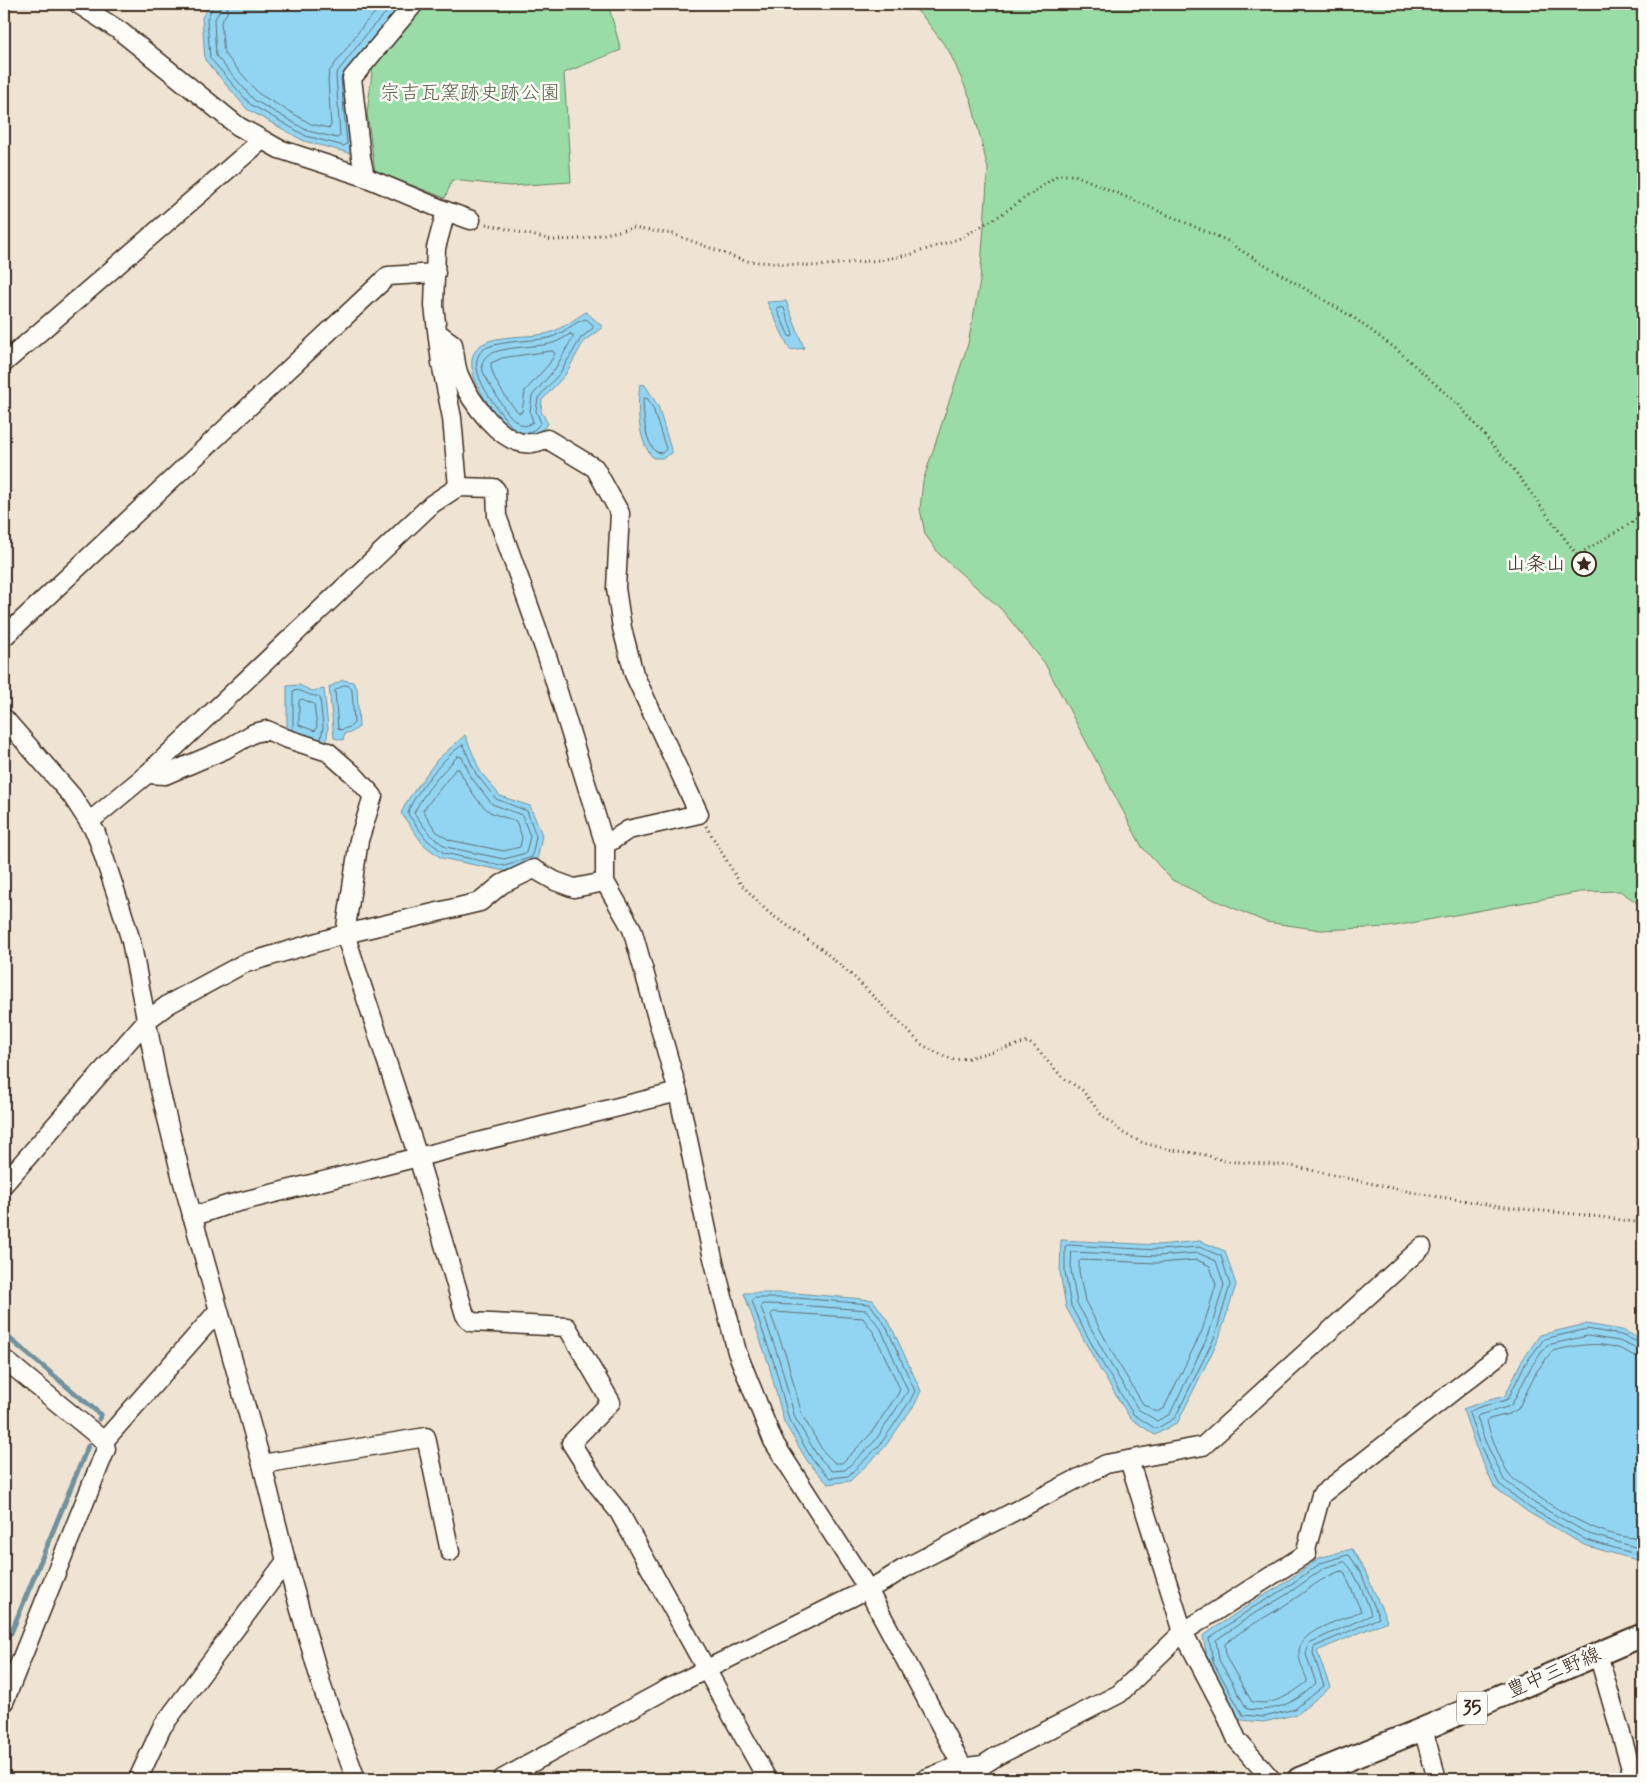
<svg xmlns="http://www.w3.org/2000/svg" width="1647" height="1783" font-family="Mynerve,'Klee One',sans-serif">
<style>
.green{fill:#99dca7;stroke:#6a8362}
.water{fill:#92d5f3;stroke:#6f919e}
.lines{fill:none;stroke-linecap:round;stroke-linejoin:round}
.shore{stroke:#5e6e73;stroke-width:1}
.stream{stroke:#6f919e;stroke-width:5}
.minor-casing{stroke:#3b2a1e;stroke-width:21}
.major-casing{stroke:#3b2a1e;stroke-width:26}
.path{stroke:#3b2a1e;stroke-width:3;stroke-dasharray:1 4;stroke-linecap:butt}
.minor{stroke:#fdfcf7;stroke-width:18}
.major{stroke:#fdfcf7;stroke-width:22}
.labels{text-anchor:middle;dominant-baseline:central;stroke-width:5;stroke-linejoin:round;paint-order:stroke}
.shield{fill:#fdfcf7;stroke:#75695f;stroke-width:1}
.shield-label{font-size:19px;font-weight:bold;fill:#3b2a1e}
.park-label{font-size:20px;fill:#575f47;stroke:#fdfcf7}
.poi-label{font-size:20px;fill:#3b2a1e;stroke:#fdfcf7;text-anchor:end}
.street-label{font-size:20px;fill:#3b2a1e;stroke:#fdfcf7}
</style>
<rect width="100%" height="100%" fill="#efe4d3"/>
<filter id="ink" filterUnits="userSpaceOnUse"><feTurbulence type="fractalNoise" baseFrequency=".02" numOctaves="2"/><feDisplacementMap in="SourceGraphic" scale="10" xChannelSelector="R" yChannelSelector="G"/><feConvolveMatrix kernelMatrix="1 2 1 2 8 2 1 2 1" color-interpolation-filters="sRGB"/></filter>
<g filter="url(#ink)">
<g class="green">
<polygon points="420,4 608,4 621,50 564,73 571,182 510,186 452,180 445,198 375,171 367,113 373,65"/>
<polygon points="910,4 1643,4 1643,907 1620,891 1581,892 1389,927 1321,930 1266,922 1203,895 1172,880 1142,847 1044,662 1001,609 939,554 925,534 920,509 923,481 968,344 980,281 988,169 971,100 949,51 925,19"/>
</g>
<g class="water">
<polygon points="211,4 410,4 357,63 353,154 304,141 247,109 205,60 202,17"/>
<polygon points="786,301 804,348 790,350 767,302"/>
<path d="M586 312 603 327 584 341 565 375 542 400 541 411 548 424 536 435 511 433C496 416 453 365 481 345 496 334 531 338 549 333 561 329 575 319 586 312Z"/>
<path d="M640 384 645 385 658 406 672 453 663 458H653C637 439 637 408 640 384Z"/>
<polygon points="343,680 353,682 357,688 359,727 352,732 345,733 343,740 334,738 329,687"/>
<polygon points="299,685 312,691 324,689 328,727 326,747 287,733 287,686"/>
<polygon points="465,735 480,771 500,796 530,806 542,835 537,861 505,871 441,858 423,844 401,813 409,798 437,760"/>
<polygon points="1061,1240 1158,1245 1200,1241 1225,1251 1236,1285 1219,1338 1178,1422 1155,1435 1130,1418 1101,1371 1066,1307 1060,1272"/>
<polygon points="744,1293 796,1293 873,1300 890,1324 921,1391 915,1404 884,1448 850,1481 828,1484 808,1462 784,1422 769,1365"/>
<polygon points="1586,1324 1622,1330 1643,1340 1643,1552 1640,1561 1584,1545 1528,1512 1494,1487 1475,1445 1463,1409 1482,1402 1505,1396 1521,1362 1540,1335"/>
<polygon points="1352,1549 1365,1571 1387,1621 1317,1651 1330,1687 1298,1714 1264,1722 1240,1720 1208,1663 1203,1636 1250,1604 1280,1586 1319,1558"/>
</g>
<g class="lines">
<g class="shore">
<polyline points="214,4 207,19 210,58 250,104 306,136 344,146 347,144 341,80 342,76"/>
<polyline points="221,4 220,10 214,21 216,56 254,100 308,131 337,138 340,136 336,74 371,28 395,4"/>
<polyline points="228,4 227,13 221,22 224,53 259,94 311,124 329,128 331,126 328,80 329,72 365,23 384,4"/>
<polyline points="351,64 387,21"/>
<polygon points="779,307 784,308 793,334 792,337 789,336 777,310"/>
<path d="M570 334 573 335V337L555 369 532 396 530 412 533 422 525 426C511 422 502 405 495 393 490 384 479 371 483 361 489 345 538 348 553 343 559 341 565 337 570 334Z"/>
<path d="M553 351 555 354 549 364 525 391 522 412 519 413C509 403 490 377 491 363L502 358Z"/>
<path d="M645 398 648 399 653 408 666 449 662 453 656 452C644 440 644 417 643 401Z"/>
<path d="M513 428C501 414 460 366 484 349 497 341 533 341 549 338 562 335 573 322 586 319L593 325V328L581 338 560 373 538 398 536 411 541 423 534 430 526 433"/>
<polygon points="344,685 350,686 352,690 354,723 350,727 340,730 338,728 335,691"/>
<polygon points="302,699 314,704 317,727 315,731 299,725 299,701"/>
<path d="M293 730V691C301 688 308 697 318 696L320 698 323 727 321 739"/>
<path d="M463 745 476 774 496 799 527 811 536 836 532 857 505 866 444 853 427 840 408 814C409 799 449 751 463 745Z"/>
<path d="M458 756 462 757 471 777 492 804 522 815 530 836 526 853 504 859 446 847 431 836 414 813C423 793 443 771 458 756Z"/>
<path d="M456 769H459C465 782 478 804 490 812 498 816 508 818 516 821L522 837 520 847 504 851 449 840 436 831 423 811Z"/>
<polygon points="1068,1245 1158,1250 1199,1247 1221,1256 1230,1285 1215,1336 1175,1418 1156,1429 1133,1414 1105,1368 1071,1306 1065,1272 1065,1247"/>
<polygon points="1072,1252 1158,1256 1198,1253 1216,1261 1224,1285 1209,1334 1170,1414 1157,1421 1138,1409 1111,1365 1077,1303 1071,1271"/>
<polygon points="1081,1260 1158,1263 1197,1260 1210,1266 1216,1285 1202,1331 1164,1408 1157,1412 1143,1404 1117,1361 1085,1301 1079,1271 1079,1262"/>
<polygon points="755,1298 796,1298 870,1304 886,1326 915,1391 910,1401 880,1445 848,1476 830,1478 812,1459 789,1420 774,1363 752,1301"/>
<polygon points="763,1304 796,1305 866,1310 881,1329 908,1391 875,1441 845,1470 832,1471 817,1455 795,1418 780,1362 761,1307"/>
<polygon points="774,1312 863,1318 874,1333 900,1389 898,1394 869,1436 842,1463 835,1463 823,1451 802,1415 787,1359 771,1315"/>
<path d="M1643 1344 1621 1335 1587 1329 1544 1339 1525 1364 1508 1399C1496 1405 1478 1404 1469 1413L1479 1443 1499 1484 1530 1508 1586 1540 1636 1554 1643 1552"/>
<polyline points="1643,1350 1637,1349 1619,1341 1587,1336 1547,1345 1531,1367 1512,1404 1507,1407 1479,1415 1477,1417 1485,1441 1504,1480 1534,1503 1589,1534 1635,1547 1643,1546"/>
<path d="M1643 1358C1633 1357 1627 1351 1618 1348 1594 1341 1575 1346 1552 1351L1537 1371 1518 1409 1509 1414 1489 1419 1487 1422C1490 1433 1502 1466 1510 1475 1513 1480 1520 1483 1525 1487 1556 1510 1604 1540 1643 1538"/>
<polygon points="1348,1555 1350,1556 1361,1573 1379,1618 1314,1647 1313,1653 1324,1686 1295,1709 1264,1717 1243,1715 1213,1662 1209,1638 1252,1608 1283,1590 1321,1563"/>
<path d="M1345 1562C1354 1569 1369 1604 1371 1615L1309 1643 1306 1654 1316 1683C1298 1702 1274 1713 1247 1709L1219 1660 1216 1640 1255 1613 1286 1595 1324 1568Z"/>
<path d="M1341 1571 1344 1572 1361 1611C1344 1620 1297 1630 1299 1653 1299 1662 1304 1671 1307 1680V1682C1290 1695 1274 1706 1252 1702L1226 1657 1225 1644C1245 1627 1269 1616 1291 1601 1308 1590 1322 1577 1341 1571Z"/>
</g>
<g class="stream">
<polyline points="4,1334 101,1415 99,1419"/>
<polyline points="11,1633 88,1446"/>
<polyline points="4,1652 6,1645"/>
</g>
<defs>
<g id="minor">
<polyline points="78,4 120,31 238,126 279,149 365,177"/>
<polyline points="414,4 352,78 361,157 365,177 446,211 471,220"/>
<polyline points="446,211 436,248 434,306 441,363 452,418 458,487"/>
<path d="M438 333 453 344C455 354 455 365 459 375 469 399 502 448 532 443 537 443 542 440 547 439L595 468 620 513 616 588 622 628 634 674 699 814 628 830 605 845"/>
<polyline points="4,363 262,140"/>
<polyline points="4,637 388,276 436,273"/>
<polyline points="4,718 72,796 96,833 121,908 131,941 159,1086 182,1179 262,1464 286,1561 323,1690 356,1779"/>
<polyline points="147,774 165,775 226,749 254,733 267,730 285,738 328,752 353,774 373,796 359,840 345,934 418,1157 465,1315 471,1322 567,1327 611,1402 571,1443 599,1487 619,1512 767,1779"/>
<polyline points="89,822 147,774 432,504 458,487 494,488 496,490 497,516 548,659 605,845 605,882 632,929 678,1092 712,1254 737,1352 773,1441 866,1586 969,1779"/>
<polyline points="4,1184 146,1021 169,1004 243,964 345,934 480,902 502,884 534,869 555,881 574,888 605,882"/>
<polyline points="192,1217 227,1205 678,1092"/>
<polyline points="4,1359 104,1441 106,1449 4,1702"/>
<polyline points="104,1441 218,1311"/>
<polyline points="1129,1460 1183,1632 1225,1712 1237,1740 1271,1779"/>
<polyline points="262,1464 426,1437 450,1552"/>
<polyline points="1598,1654 1634,1779"/>
<polyline points="1423,1729 1437,1779"/>
<polyline points="138,1779 162,1727 286,1561"/>
<polyline points="502,1779 669,1688 884,1581 903,1569 1106,1464 1203,1446 1422,1247"/>
<polyline points="925,1779 950,1769 983,1765 997,1756 1119,1694 1183,1632 1307,1553 1306,1550 1321,1495 1499,1355"/>
</g>
<polyline id="major" points="1299,1779 1423,1729 1643,1635"/>
</defs>
<use href="#minor" class="minor-casing"/>
<use href="#major" class="major-casing"/>
<g class="path">
<polyline points="486,224 552,240 582,239 633,228 673,234 745,261 816,266 880,260 912,254 958,239 999,216 1058,175 1075,175 1228,241 1237,248 1354,318 1396,349 1459,405 1514,470 1577,555 1631,523 1643,513"/>
<polyline points="706,826 740,883 769,913 819,947 855,978 921,1044 937,1053 954,1060 968,1058 1028,1042 1035,1047 1062,1077 1082,1090 1101,1114 1123,1133 1143,1143 1172,1150 1206,1155 1225,1161 1292,1166 1415,1193 1512,1208 1585,1215 1643,1223"/>
<polyline points="4,1634 12,1638"/>
</g>
<use href="#minor" class="minor"/>
<use href="#major" class="major"/>
</g>
</g>
<defs>
<symbol id="sight-ring" viewBox="-11 -11 22 22"><circle r="9.5" fill="#fdfcf7" stroke="#3b2a1e" stroke-width="1.5"/><path d="M0-6L1.8-2.2L6-1.7L2.9 1.2L3.7 5.4L0 3.3L-3.7 5.4L-2.9 1.2L-6-1.7L-1.8-2.2Z" fill="#3b2a1e"/></symbol>
</defs>
<g fill-rule="evenodd">
<use href="#sight-ring" x="1570" y="550" width="28" height="28"/>
</g>
<g class="labels">
<rect class="shield" x="1457" y="1691.5" width="30" height="33" rx="4"/>
<g class="shield-label">
<text x="1472" y="1708">35</text>
</g>
<g class="park-label">
<text x="470" y="93">宗吉瓦窯跡史跡公園</text>
</g>
<g class="poi-label">
<text x="1566" y="564">山条山</text>
</g>
<g class="street-label">
<text transform="translate(1554 1673) rotate(-23)">豊中三野線</text>
</g>
</g>
<rect width="1647" height="1783" fill="none" stroke="#fdfcf7" stroke-width="20"/>
<rect x="10" y="10" width="1627" height="1763" fill="none" stroke="#3b2a1e" stroke-width="2" filter="url(#ink)"/>
</svg>
